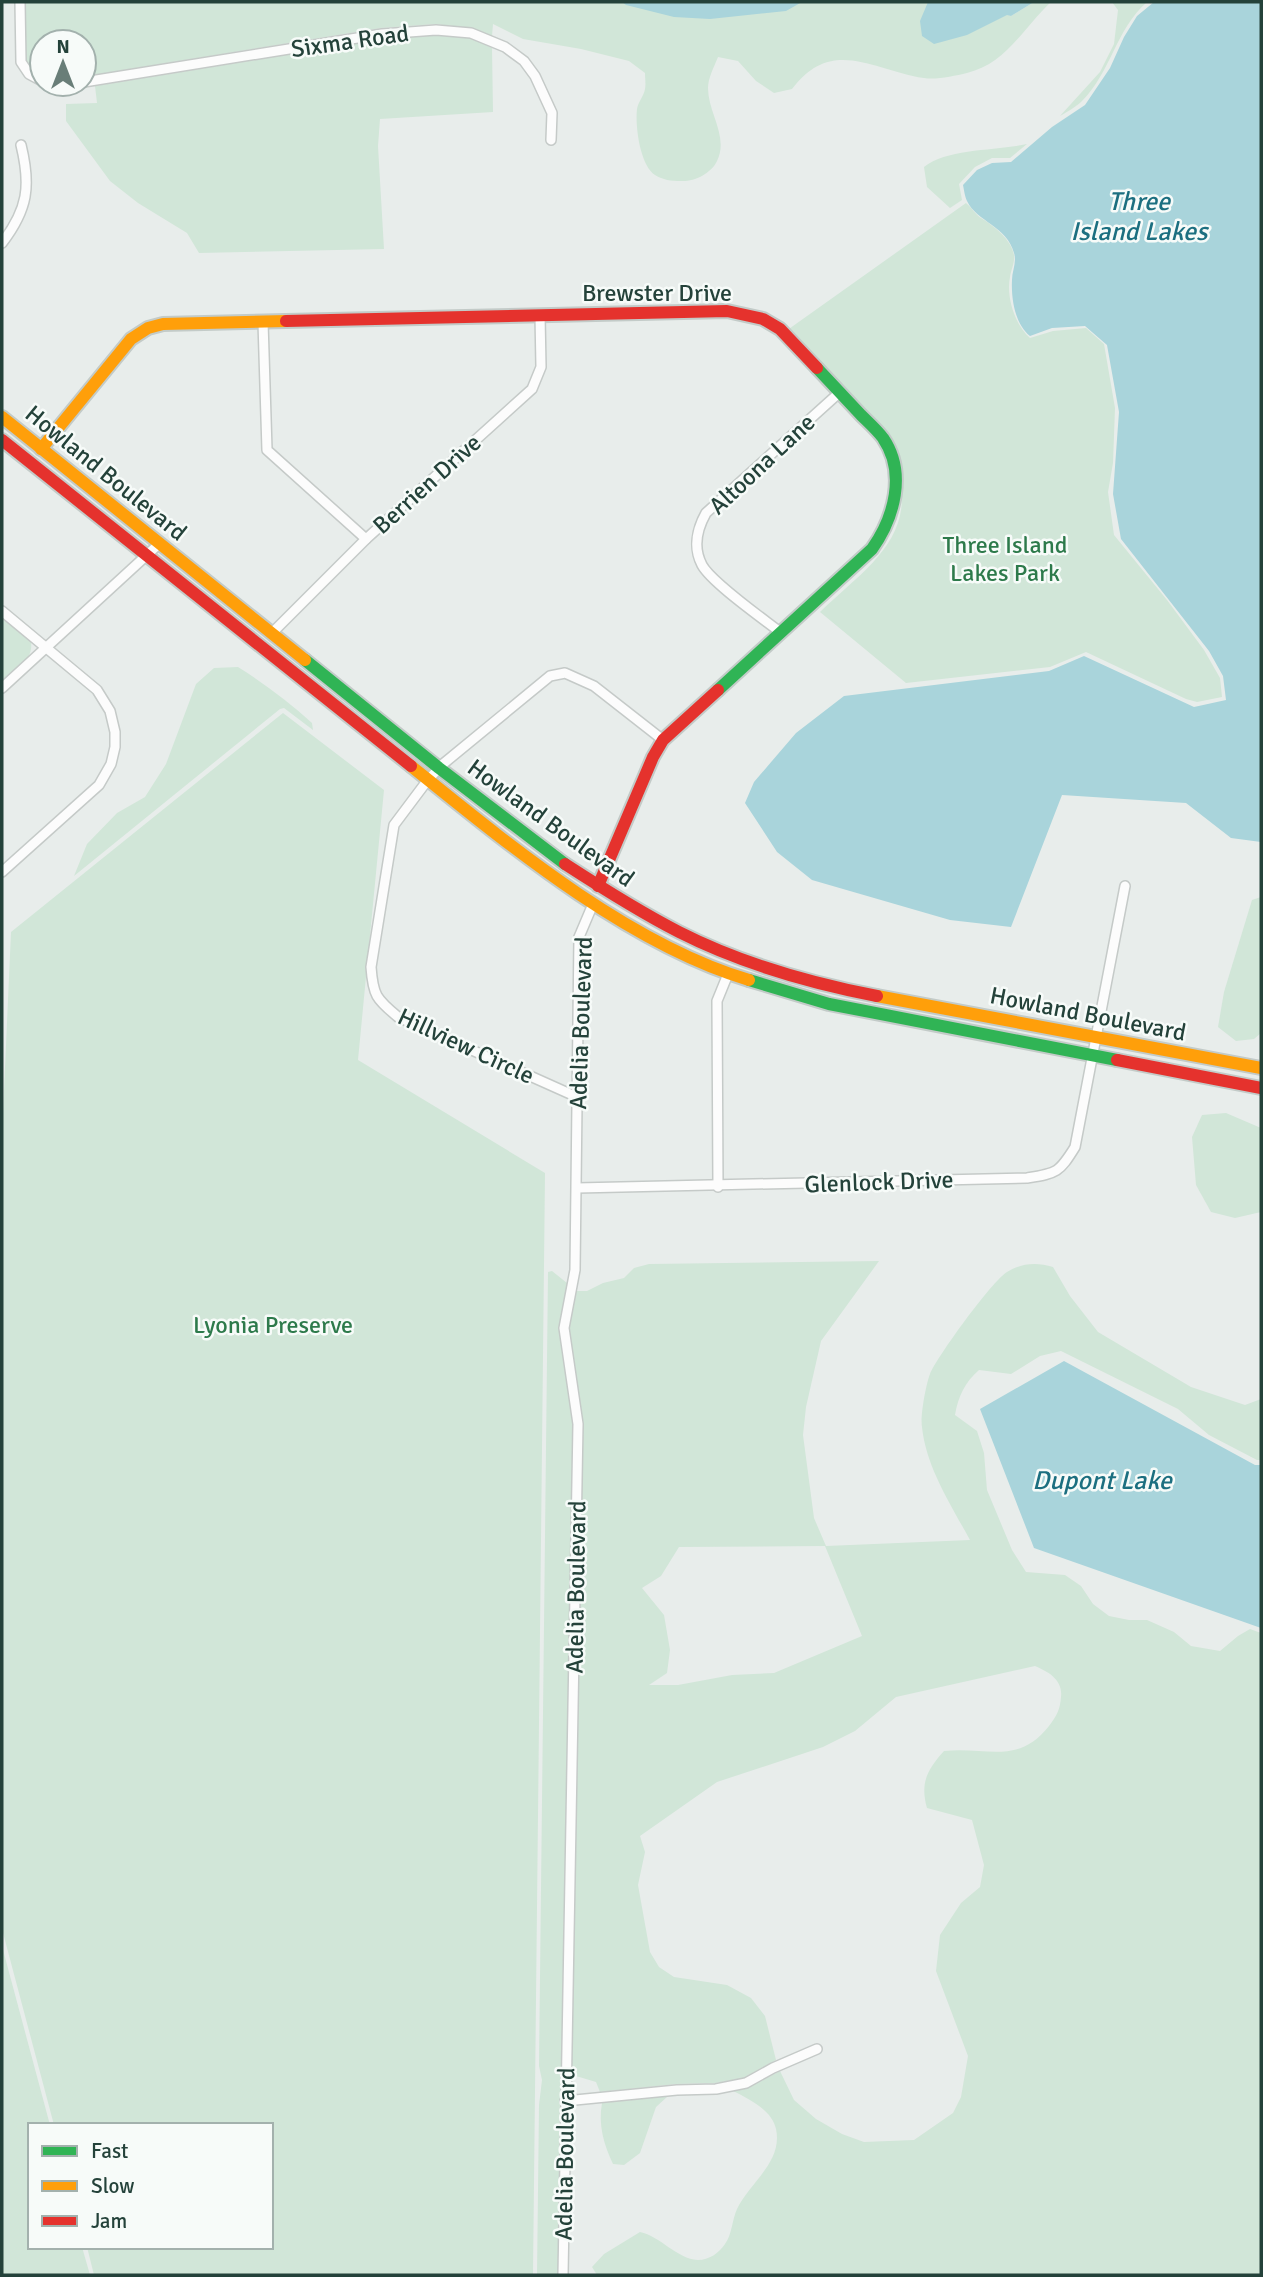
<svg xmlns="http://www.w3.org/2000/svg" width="1263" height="2277" font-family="Signika,sans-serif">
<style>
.green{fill:#d1e6d8;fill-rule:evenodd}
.water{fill:#a9d4db}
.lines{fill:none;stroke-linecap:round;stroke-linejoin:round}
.street-casing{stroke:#c5cac8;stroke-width:12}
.fast-casing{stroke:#c3cbc8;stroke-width:16}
.slow-casing{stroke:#c3cbc8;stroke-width:16}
.jam-casing{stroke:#c3cbc8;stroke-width:16}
.street{stroke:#fcfcfc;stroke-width:9}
.fast{stroke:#30b455;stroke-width:12}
.slow{stroke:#ff9f0a;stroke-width:12}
.jam{stroke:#e5322d;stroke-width:12}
.labels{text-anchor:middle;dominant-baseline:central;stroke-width:5;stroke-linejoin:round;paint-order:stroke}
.street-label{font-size:24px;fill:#24423a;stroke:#f7fbf9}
.park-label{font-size:24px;fill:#2d7a4b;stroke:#f7fbf9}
.water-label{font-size:26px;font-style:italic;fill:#1c6f80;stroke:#f7fbf9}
</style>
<rect width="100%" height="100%" fill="#e8edeb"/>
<g class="green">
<path d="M25 2H945L994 9 1011 16 1034 2H1051C1024 27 1006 64 967 73 954 76 936 80 924 78 872 70 832 36 792 89L774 93 756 81 738 61 718 57C714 67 708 78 708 88 708 113 729 137 717 161 711 174 693 182 681 181 671 181 663 180 655 175 640 165 635 126 637 109 638 102 644 96 645 89 646 85 645 78 645 73L629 61 581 49 523 39 493 24 492 36 472 28 435 24 381 28 93 75 92 70 84 71V42H42V75L32 70 26 61Z"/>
<path d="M1112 2H1147C1116 29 1111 72 1082 101 1076 107 1067 112 1060 116L1100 72 1114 44 1118 10Z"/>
<polygon points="436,35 470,38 492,48 493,112 380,119 378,146 384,249 199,253 187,233 138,203 110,181 66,121 66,104 97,103 95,86 382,39"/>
<path d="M1027 144 1010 158H992L975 167 959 184 962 200 950 208 927 187 924 167C948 148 997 151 1027 144Z"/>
<path d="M966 203C971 207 976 215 981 218 994 226 1011 239 1014 255 1015 263 1011 270 1010 277 1006 297 1015 325 1030 338L1053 331 1086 328 1104 344 1115 408 1113 463 1108 492 1114 535 1167 600 1204 650 1220 678 1222 697 1197 702 1186 699 1086 652 1050 667 906 683 820 612C870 564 921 536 895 458L786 331Z"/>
<path d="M2 617 31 642C34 660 14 672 2 683Z"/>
<path d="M238 667C265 684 289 702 312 723L313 730 284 708 280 709 74 876 87 844 117 813 145 797 166 764 196 684 214 668Z"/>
<polygon points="283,713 384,790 358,1060 545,1173 533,2275 94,2275 87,2247 271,2247 271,2125 54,2125 2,1929 2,1136 11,932"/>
<polygon points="1261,897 1261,1033 1254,1039 1236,1041 1218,1027 1224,992 1252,900"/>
<polygon points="1226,1113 1261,1128 1261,1212 1235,1218 1211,1212 1196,1185 1192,1137 1202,1115"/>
<path d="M879 1261 821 1341 806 1407 803 1435 814 1518 826 1546 970 1540C951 1505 926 1467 922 1427 920 1417 926 1384 930 1374 937 1357 992 1281 1007 1272 1021 1263 1037 1262 1053 1267L1070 1296 1098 1332 1191 1387 1245 1405 1261 1399V1460H1257L1209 1435 1178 1409 1061 1351 1040 1356 1011 1374 979 1370C965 1382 958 1397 955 1415L977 1431 984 1453 987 1490 1012 1550 1026 1572 1065 1575 1081 1586 1093 1604 1109 1616 1129 1620H1147L1174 1632 1191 1646 1220 1651 1238 1636 1250 1629 1261 1633V2275H597L592 2267 604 2254 640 2232C660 2236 677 2259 698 2260 709 2260 719 2253 725 2244 732 2235 732 2220 737 2209 750 2182 783 2162 776 2129 772 2110 749 2099 733 2091L748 2088 780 2071 794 2100 816 2119 842 2134 864 2142 914 2140 953 2113 961 2097 968 2056 936 1971 940 1935 961 1903 980 1887 984 1865 972 1820 927 1808C920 1783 927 1770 944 1751 985 1746 1018 1766 1049 1726 1057 1715 1060 1710 1061 1697 1063 1680 1049 1672 1035 1666L896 1697 855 1731 823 1747 717 1782 640 1836 645 1852 638 1885 650 1952 659 1967 674 1977 727 1985 751 1998 765 2016 776 2060 744 2078 715 2083 676 2084 600 2092 596 2082 576 2076 570 2064 569 2095 560 2096 558 2275H537L539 2105 542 2080 539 2066 548 1272 552 1271 577 1291H587L603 1283 624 1278 634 1268 649 1264ZM825 1546 862 1636 774 1673 732 1675 678 1685H649L667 1673 670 1650 664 1615 642 1588 661 1576 679 1547Z"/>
<polygon points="2,1946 50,2125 30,2125 30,2247 82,2247 90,2275 2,2275"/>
<path d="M668 2096 656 2107 640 2153 624 2165 613 2164C604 2145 598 2125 602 2103Z"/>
</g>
<g class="water">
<polygon points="622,2 802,2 786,11 710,19 674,17 626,5"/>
<polygon points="928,2 1034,2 1011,16 1007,15 967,35 934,44 922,36 920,21"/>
<path d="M1154 2H1261V842L1231 838 1186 803 1062 795 1011 927 950 920 812 880 777 852 745 803 754 782 796 733 844 696 1049 671 1084 656 1194 707 1226 700 1223 676 1209 651 1121 539 1113 494 1119 412 1107 345 1085 326 1052 328 1030 336C1015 324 1011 299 1012 280 1012 271 1017 262 1014 253 1007 226 977 222 967 201 965 197 964 190 963 185L977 170 992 163 1011 162 1052 127 1085 105 1110 68 1124 37 1137 16Z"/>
<polygon points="1064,1361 1255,1465 1261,1465 1261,1628 1034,1548 980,1409"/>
</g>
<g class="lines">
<defs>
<g id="street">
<polyline points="20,2 21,62 29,74 42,81"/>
<polyline points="84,82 382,34 436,30 471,33 505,47 524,61 535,76 552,113 551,140"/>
<polyline points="47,84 67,84"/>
<path d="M2 243C28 209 31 186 21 145"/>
<polyline points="263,322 267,450 366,539"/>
<polyline points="2,611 97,690 110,711 115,732 115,747 111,764 99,785 2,872"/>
<path d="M780 632C762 618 711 582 702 565 693 548 697 529 706 513L840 392"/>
<polyline points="271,634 366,539 532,389 541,367 540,315"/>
<polyline points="2,688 160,543"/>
<path d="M577 1097 398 1017C376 999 373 995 371 967L394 825 427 781 443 764 550 676 565 673 594 686 663 740"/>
<polyline points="718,1187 717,1001 728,974"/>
<path d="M577 1188 1027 1178C1057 1173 1059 1173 1075 1147L1125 886"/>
<polyline points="565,2101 677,2090 716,2089 746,2083 773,2068 817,2049"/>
<polyline points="563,2275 578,1424 564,1328 575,1270 579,937 593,904"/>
</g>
<g id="fast">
<polyline points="305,660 439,768 565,864"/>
<path d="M718 690 872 549C894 518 907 473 883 438 877 430 868 422 861 415 846 399 831 383 817 368"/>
<polyline points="749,980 829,1004 1117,1060"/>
</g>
<g id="slow">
<polyline points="2,417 305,660"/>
<polyline points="41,449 131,339 148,328 163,324 286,321"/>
<path d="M411 766C509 845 628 944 749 980"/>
<polyline points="877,996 1261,1068"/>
</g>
<g id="jam">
<polyline points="286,321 727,311 763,319 780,329 817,368"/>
<polyline points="2,440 411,766"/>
<path d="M565 864C602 888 640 912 679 932 740 963 810 983 877 996"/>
<polyline points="598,886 653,757 663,740 718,690"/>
<polyline points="1117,1060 1261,1088"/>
</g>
</defs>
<use href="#street" class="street-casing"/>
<use href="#fast" class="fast-casing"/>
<use href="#slow" class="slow-casing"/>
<use href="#jam" class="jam-casing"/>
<use href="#street" class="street"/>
<use href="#fast" class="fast"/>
<use href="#slow" class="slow"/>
<use href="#jam" class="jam"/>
</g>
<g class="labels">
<g class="street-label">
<text transform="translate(350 41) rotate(-8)">Sixma Road</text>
<text x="657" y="293">Brewster Drive</text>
<text transform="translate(762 464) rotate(-43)">Altoona Lane</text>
<text transform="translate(106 473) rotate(39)">Howland Boulevard</text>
<text transform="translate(427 484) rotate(-42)">Berrien Drive</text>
<text transform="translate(551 823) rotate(36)">Howland Boulevard</text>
<text transform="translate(1088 1014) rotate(11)">Howland Boulevard</text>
<text transform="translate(581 1023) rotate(-88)">Adelia Boulevard</text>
<text transform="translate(466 1046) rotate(25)">Hillview Circle</text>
<text transform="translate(879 1182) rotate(-2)">Glenlock Drive</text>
<text transform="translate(576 1587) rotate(-89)">Adelia Boulevard</text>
<text transform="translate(565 2154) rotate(-89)">Adelia Boulevard</text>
</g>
<g class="park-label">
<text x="1005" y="545">Three Island<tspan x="1005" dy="28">Lakes Park</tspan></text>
<text x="273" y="1325">Lyonia Preserve</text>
</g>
<g class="water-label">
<text x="1139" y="202">Three<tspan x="1139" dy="30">Island Lakes</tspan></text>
<text x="1102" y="1481">Dupont Lake</text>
</g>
</g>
<rect width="1263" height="2277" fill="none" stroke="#24423a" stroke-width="7"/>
<rect x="28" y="2123" width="245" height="126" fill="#f7fbf9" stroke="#a3b1ad" stroke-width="2"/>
<rect x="42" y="2146" width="35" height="10" fill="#30b455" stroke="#a3b1ad" stroke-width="2"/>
<text x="91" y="2158" font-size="21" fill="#24423a">Fast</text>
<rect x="42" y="2181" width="35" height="10" fill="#ff9f0a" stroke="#a3b1ad" stroke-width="2"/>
<text x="91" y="2193" font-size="21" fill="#24423a">Slow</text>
<rect x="42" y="2216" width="35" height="10" fill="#e5322d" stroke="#a3b1ad" stroke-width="2"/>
<text x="91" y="2228" font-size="21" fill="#24423a">Jam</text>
<g transform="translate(63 63)"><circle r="33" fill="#f7fbf9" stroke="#a3b1ad" stroke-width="2"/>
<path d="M0-5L12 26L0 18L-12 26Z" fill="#697e78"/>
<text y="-10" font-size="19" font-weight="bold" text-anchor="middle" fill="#24423a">N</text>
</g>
</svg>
